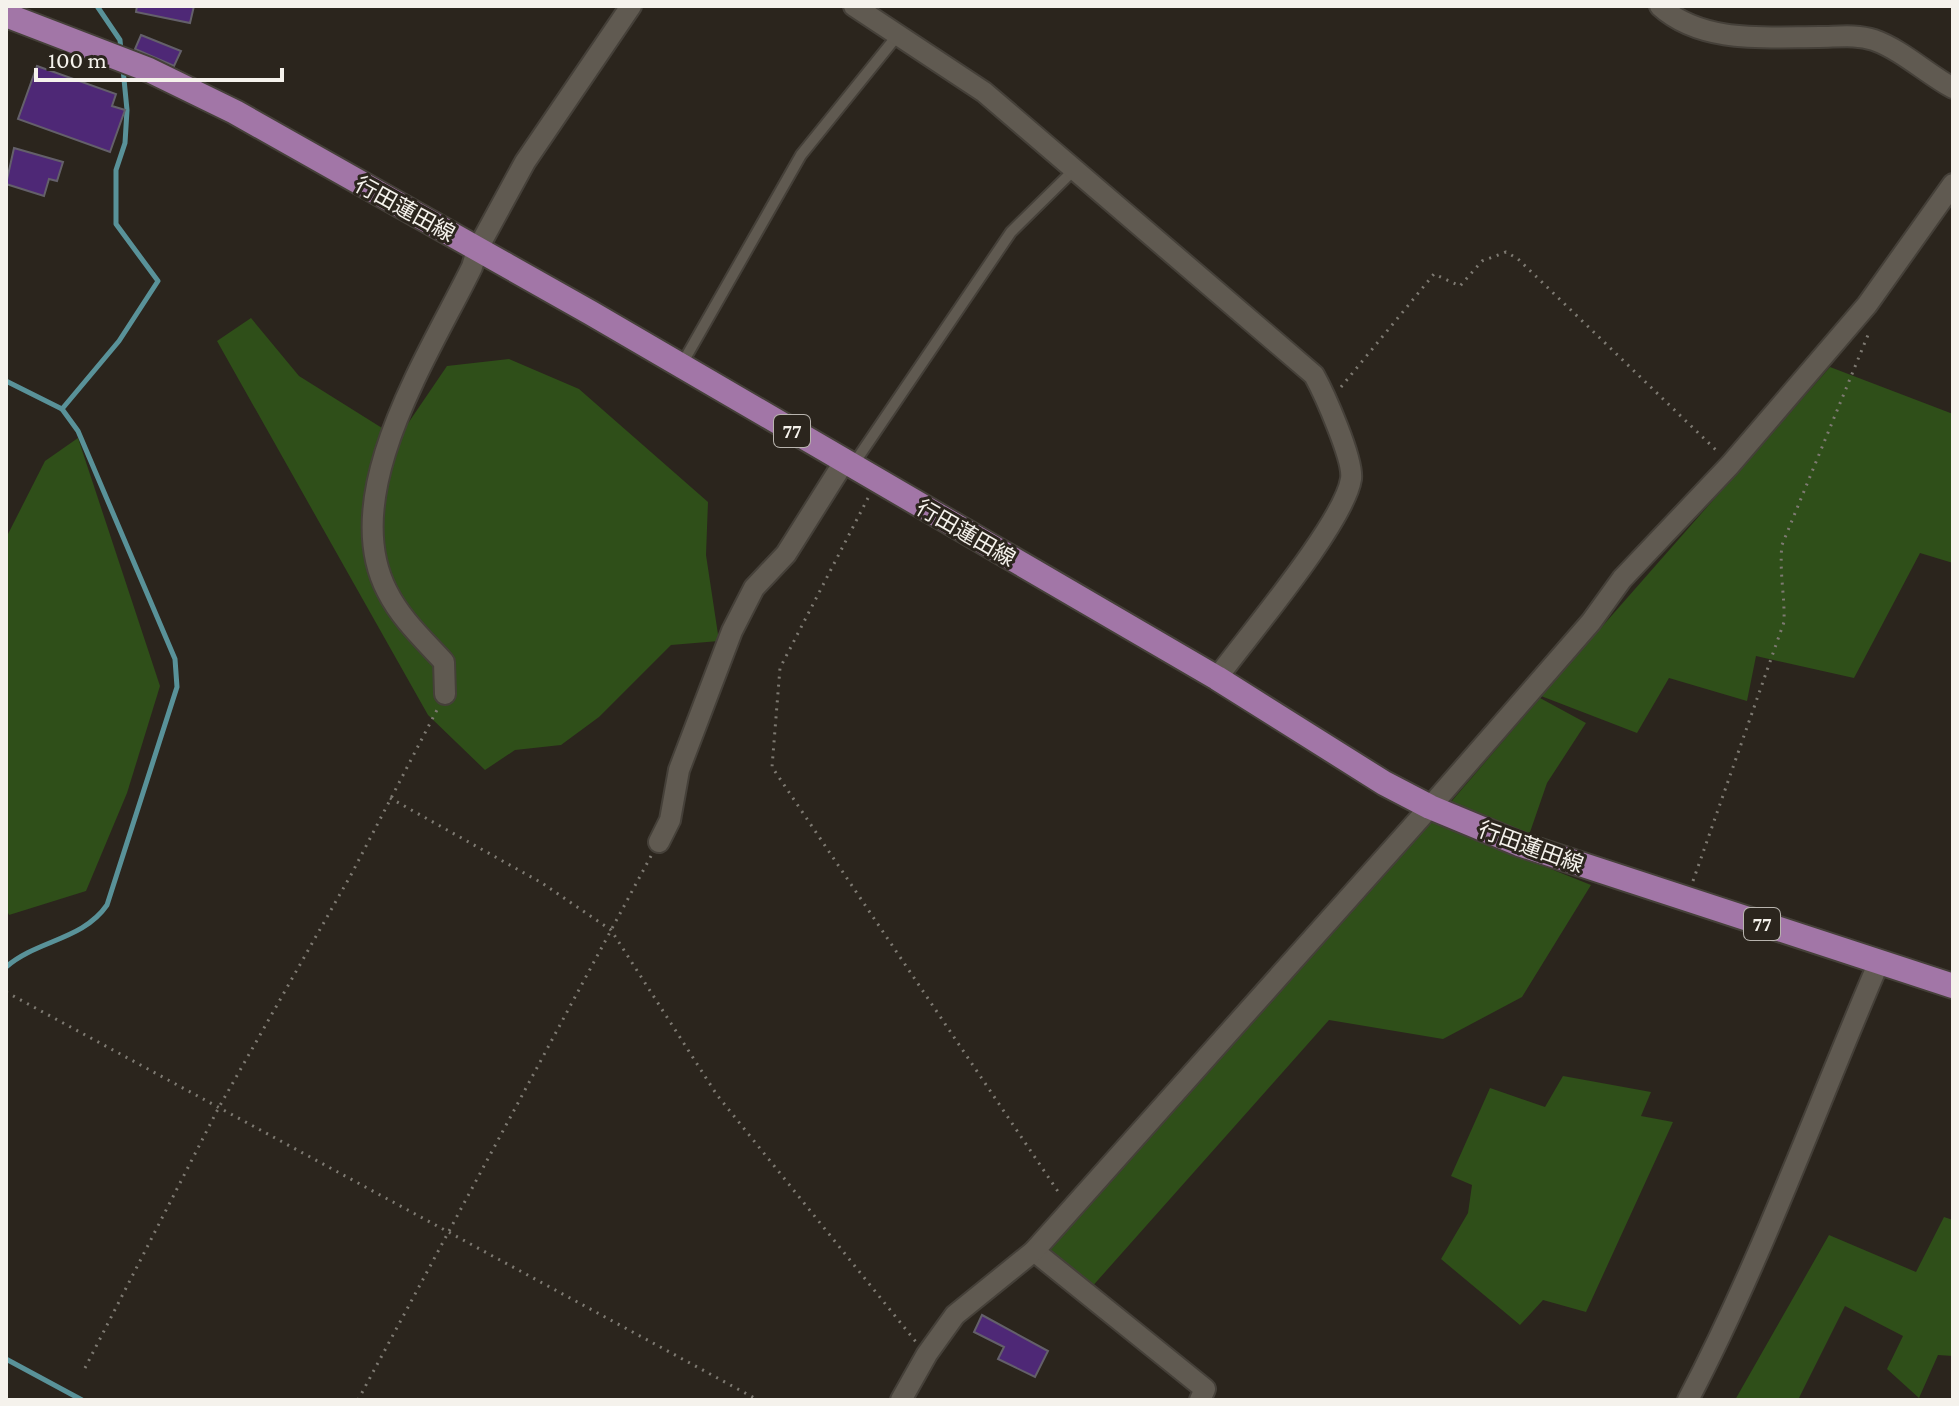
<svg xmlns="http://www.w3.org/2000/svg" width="1959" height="1406" font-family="'Crimson Pro','Noto Sans JP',serif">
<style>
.green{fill:#2f4f19}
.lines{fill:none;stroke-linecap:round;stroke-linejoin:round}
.stream{stroke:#599299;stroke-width:5}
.building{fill:#4e2876;stroke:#64606a;stroke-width:2}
.lane-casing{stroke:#454039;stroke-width:14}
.street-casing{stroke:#454039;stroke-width:24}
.primary-casing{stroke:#454039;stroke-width:28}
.path{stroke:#7e7a72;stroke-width:3;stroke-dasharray:2 6;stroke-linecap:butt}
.lane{stroke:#605a51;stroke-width:10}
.street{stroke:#605a51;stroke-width:20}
.primary{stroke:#a276a7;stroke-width:24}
.labels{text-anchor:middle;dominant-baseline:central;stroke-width:6;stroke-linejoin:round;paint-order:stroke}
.shield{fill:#2b251d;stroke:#b8b4ae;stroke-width:2}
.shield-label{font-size:20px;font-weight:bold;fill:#f5f2ec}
.street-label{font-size:22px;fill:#f5f2ec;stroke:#2b251d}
</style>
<rect width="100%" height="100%" fill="#2b251d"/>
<g class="green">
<polygon points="251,318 299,376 398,438 447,366 509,359 579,389 708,502 706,555 719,641 671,645 599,717 561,745 515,750 485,770 428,715 217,341"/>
<polygon points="1830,367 1953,414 1953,563 1920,553 1854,678 1756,656 1747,701 1669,678 1637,733 1541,696"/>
<polygon points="78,438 160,686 127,793 86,891 9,915 6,908 6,538 45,461"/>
<polygon points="1540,698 1586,723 1547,783 1529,835 1450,803"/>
<polygon points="1430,821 1591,885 1522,997 1443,1039 1329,1020 1090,1289 1045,1249"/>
<polygon points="1563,1076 1651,1092 1641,1116 1673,1122 1586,1312 1543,1300 1520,1325 1441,1259 1468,1213 1472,1185 1451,1176 1490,1088 1545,1107"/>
<polygon points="1944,1217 1953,1220 1953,1356 1938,1355 1919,1398 1887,1369 1903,1336 1845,1306 1798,1400 1735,1400 1829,1235 1916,1272"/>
</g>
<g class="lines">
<g class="stream">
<polyline points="97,6 120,40 121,51"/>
<path d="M6 381 62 409 78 431 175 659 177 687 107 905C83 940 37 940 6 967"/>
<polyline points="62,409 119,341 158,281 116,224 116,170 125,143 127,110 123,69"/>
<polyline points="6,1359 82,1400"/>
</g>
</g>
<g class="building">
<polygon points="137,6 194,6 190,23 136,12"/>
<polygon points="141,35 181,51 174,66 135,49"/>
<polygon points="37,66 116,94 112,106 125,110 110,152 18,119"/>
<polygon points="14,148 63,162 57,181 49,179 44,196 6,184"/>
<polygon points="982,1315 1048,1351 1035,1377 998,1359 1004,1347 974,1332"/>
</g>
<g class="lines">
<defs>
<g id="lane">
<polyline points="682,364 801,155 897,36"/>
<polyline points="853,465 1011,232 1075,169"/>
</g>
<g id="street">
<path d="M854 6 984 92 1314 375C1324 393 1354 460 1351 479 1344 523 1247 637 1217 678"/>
<path d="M1660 6C1702 44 1767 37 1819 37 1837 37 1856 34 1874 40 1902 50 1927 74 1953 88"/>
<path d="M445 694 444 662C423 639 401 619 387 591 337 494 429 355 472 267L477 250 525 162 631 6"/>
<polyline points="659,842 670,820 679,770 732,631 754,588 786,554 844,462"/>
<polyline points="1034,1251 1205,1389 1200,1400"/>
<polyline points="901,1400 927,1354 955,1315 1034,1251 1430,807 1591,622 1622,579 1730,465 1867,305 1953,184"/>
<path d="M1688 1400C1762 1259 1816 1108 1879 962"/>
</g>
<polyline id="primary" points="6,15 149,70 235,112 591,313 1217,678 1384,783 1430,807 1519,844 1953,986"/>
</defs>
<use href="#lane" class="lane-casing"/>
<use href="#street" class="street-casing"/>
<use href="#primary" class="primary-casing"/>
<g class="path">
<polyline points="1341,387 1434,274 1460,286 1482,261 1506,252 1518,259 1717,451"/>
<polyline points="868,498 780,668 772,767 1059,1193"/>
<polyline points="390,798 542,883 611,930 717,1095 916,1342"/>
<path d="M1693 881 1784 622C1785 596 1779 571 1782 545L1870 330"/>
<polyline points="6,992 758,1400"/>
<polyline points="85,1368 218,1109 352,873 438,708"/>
<polyline points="358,1400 651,856"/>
</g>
<use href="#lane" class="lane"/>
<use href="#street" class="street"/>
<use href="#primary" class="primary"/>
</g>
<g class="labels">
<g class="shield">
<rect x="774" y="415" width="36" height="32" rx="6"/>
<rect x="1744" y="908" width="36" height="32" rx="6"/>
</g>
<g class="shield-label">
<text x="792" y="431">77</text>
<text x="1762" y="924">77</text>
</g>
<g class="street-label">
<text transform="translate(405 209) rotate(29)">行田蓮田線</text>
<text transform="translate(966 533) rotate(30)">行田蓮田線</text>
<text transform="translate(1531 847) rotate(20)">行田蓮田線</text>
</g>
</g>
<rect width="1959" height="1406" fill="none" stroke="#f5f2ec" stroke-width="16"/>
<path d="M36 68v12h246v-12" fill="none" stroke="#f5f2ec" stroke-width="4"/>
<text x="48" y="68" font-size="24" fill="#f5f2ec" stroke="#2b251d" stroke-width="6" paint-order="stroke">100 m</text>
</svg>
